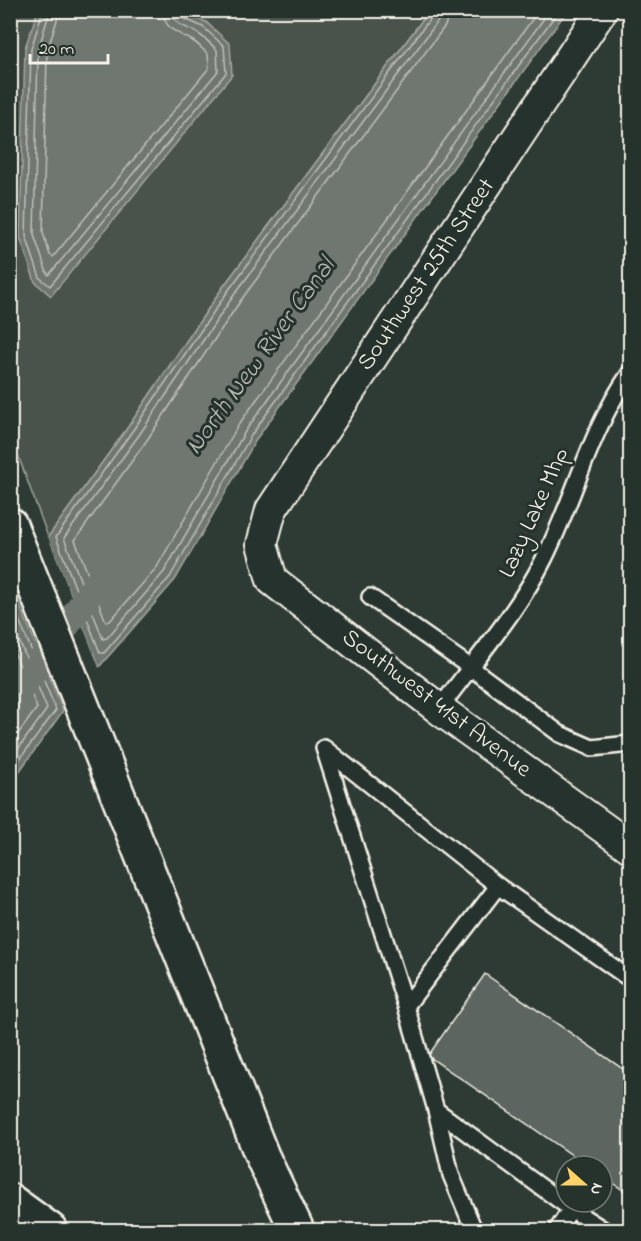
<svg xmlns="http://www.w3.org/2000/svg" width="641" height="1241" font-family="'Indie Flower',sans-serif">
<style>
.green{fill:#48524c;stroke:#9ea29a;stroke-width:1.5}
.water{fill:#6f7770;stroke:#a4a8a0;stroke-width:1.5}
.pier{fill:#2e3b34}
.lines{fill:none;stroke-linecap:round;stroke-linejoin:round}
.shore{stroke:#bfc0b8;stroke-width:1.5}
.canal{stroke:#6f7770;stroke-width:27}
.building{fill:#5c655e;stroke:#f4f1e8;stroke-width:1.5}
.lane-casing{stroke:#f4f1e8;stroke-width:20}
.street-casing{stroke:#f4f1e8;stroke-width:34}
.primary-casing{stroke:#f4f1e8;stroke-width:38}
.lane{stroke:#26332d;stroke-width:15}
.street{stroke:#26332d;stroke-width:30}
.primary{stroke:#26332d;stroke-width:33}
.labels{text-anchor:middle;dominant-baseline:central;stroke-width:6;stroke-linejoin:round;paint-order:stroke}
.street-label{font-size:24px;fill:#f4f1e8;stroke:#26332d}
.water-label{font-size:26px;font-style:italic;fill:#b8bab2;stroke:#26332d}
</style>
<rect width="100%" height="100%" fill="#2e3b34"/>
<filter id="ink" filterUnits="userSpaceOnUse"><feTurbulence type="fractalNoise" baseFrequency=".0167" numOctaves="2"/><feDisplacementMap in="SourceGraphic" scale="12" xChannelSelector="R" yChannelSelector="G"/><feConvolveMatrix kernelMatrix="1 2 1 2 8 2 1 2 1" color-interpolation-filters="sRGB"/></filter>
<g filter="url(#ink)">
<polygon class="green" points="11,11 40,11 37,13 206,22 180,11 429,11 223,287 128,427 48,537 11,436"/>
<g class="water">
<polygon points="40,10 180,11 206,22 230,44 232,75 51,296 35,282 20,237 25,48 37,13"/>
<polygon points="429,11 567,11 257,438 175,580 99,667 48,537 128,427 223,287"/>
<polygon points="11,583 63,711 11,783 10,584"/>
</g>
<g class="pier">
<polygon points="47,534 100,670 96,669 46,538"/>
<polygon points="11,580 14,582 66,710 65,715"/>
</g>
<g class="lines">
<g class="shore">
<polyline points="43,10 31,49 26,236 40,278 50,286 226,73 224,46 203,27 183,18 180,10"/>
<path d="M50 10 38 51 34 235 47 273 49 275 218 71 217 50C211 44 204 37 197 33 186 26 173 26 172 10"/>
<path d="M60 10 47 52 43 233 50 255 53 257 209 68 208 54C203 50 198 44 193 41 178 32 164 31 163 10"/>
<polyline points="433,10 432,16 228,291 133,430 56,537 100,653 104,653 170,577 252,434 559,10"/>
<polyline points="441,10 438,21 234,295 139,435 64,538 103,639 107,638 164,572 246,430 550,10"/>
<polyline points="450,10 445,26 241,300 147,440 75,540 106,622 110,621 157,567 239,424 539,10"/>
<polyline points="10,598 56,710 10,772"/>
<polyline points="10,618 47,709 10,760"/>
<polyline points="10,642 37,708 10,745"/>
</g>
<polyline class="canal" points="10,703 98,582"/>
</g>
<polygon class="building" points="485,974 630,1074 630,1195 602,1175 602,1166 588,1166 428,1056"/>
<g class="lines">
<defs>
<g id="lane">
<polyline points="370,597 470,667 560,734 592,748 630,744"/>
<path d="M439 709C475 660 517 613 544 559 575 497 590 430 630 373"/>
<polyline points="406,1006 324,748 498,886"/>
<polyline points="436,1110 451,1175 474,1230"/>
<polyline points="571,1209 604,1230"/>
<polyline points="557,1230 571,1209 436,1110 406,1006 498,886 630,979"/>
</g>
<polyline id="street" points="602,10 271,510 262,544 272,580 439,709 630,847"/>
<g id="primary">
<polyline points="10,525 262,1156 297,1230"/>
<polyline points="10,1201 50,1230"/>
</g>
</defs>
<use href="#lane" class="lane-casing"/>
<use href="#street" class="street-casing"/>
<use href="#primary" class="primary-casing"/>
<use href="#lane" class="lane"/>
<use href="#street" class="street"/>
<use href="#primary" class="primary"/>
</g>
</g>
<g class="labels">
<g class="street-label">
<text transform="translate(427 275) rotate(-56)">Southwest 25th Street</text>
<text transform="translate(535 513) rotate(-66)">Lazy Lake Mhp</text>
<text transform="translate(436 704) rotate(37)">Southwest 41st Avenue</text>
</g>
<g class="water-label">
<text transform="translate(261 357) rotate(-54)">North New River Canal</text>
</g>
</g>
<rect width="641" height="1241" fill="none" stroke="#26332d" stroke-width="36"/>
<rect x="18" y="18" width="605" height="1205" fill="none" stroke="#f4f1e8" stroke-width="2" filter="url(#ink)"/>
<g transform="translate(584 1184) rotate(111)"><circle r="28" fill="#26332d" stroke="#787f78" stroke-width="1.5"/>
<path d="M0-4.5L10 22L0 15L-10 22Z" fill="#ffd166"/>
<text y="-9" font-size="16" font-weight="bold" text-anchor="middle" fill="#f4f1e8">N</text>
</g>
<path d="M30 54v9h78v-9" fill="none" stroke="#f4f1e8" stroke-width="3"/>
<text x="39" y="54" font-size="18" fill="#f4f1e8" stroke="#26332d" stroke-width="4.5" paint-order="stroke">20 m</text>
</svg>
